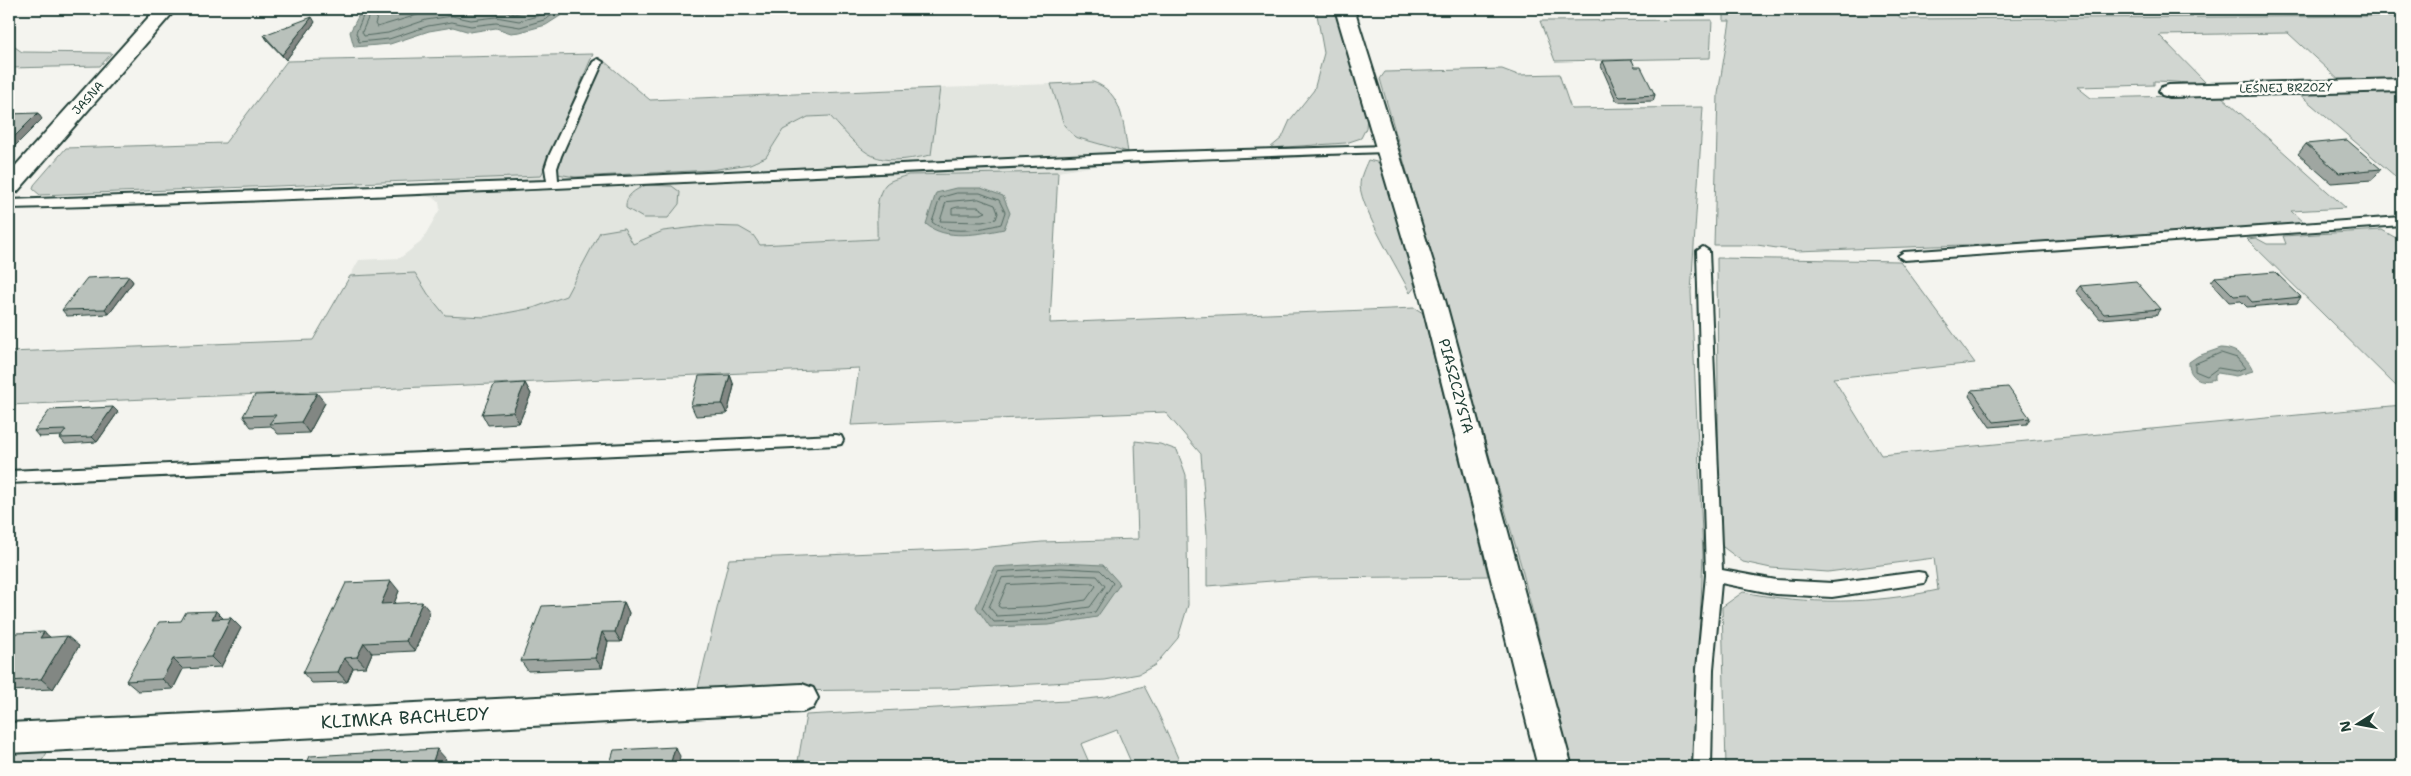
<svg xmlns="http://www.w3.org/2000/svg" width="2411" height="776" font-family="'Shantell Sans',sans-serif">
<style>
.built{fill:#e2e5df}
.green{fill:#d1d6d1;stroke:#788a82}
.water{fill:#a3aea7;stroke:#6e8179}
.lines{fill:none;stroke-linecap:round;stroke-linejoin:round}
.shore{stroke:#546a62;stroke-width:1}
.lane-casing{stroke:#1f3d34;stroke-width:4}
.street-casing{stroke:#1f3d34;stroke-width:4}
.lane{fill:#fdfcf7;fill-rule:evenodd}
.street{fill:#fdfcf7;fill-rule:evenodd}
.wall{fill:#9fa6a1;stroke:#1f3d34}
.shaded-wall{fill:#828783;stroke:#1f3d34}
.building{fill:#b9c1bb;stroke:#1f3d34}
.labels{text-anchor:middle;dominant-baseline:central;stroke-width:5;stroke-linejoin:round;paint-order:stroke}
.far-street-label{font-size:12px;fill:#1f3d34;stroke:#fdfcf7}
.street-label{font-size:15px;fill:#1f3d34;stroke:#fdfcf7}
.near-street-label{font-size:18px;fill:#1f3d34;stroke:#fdfcf7}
</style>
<rect width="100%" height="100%" fill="#f4f4ef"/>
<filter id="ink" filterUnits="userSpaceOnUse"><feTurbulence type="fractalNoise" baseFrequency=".02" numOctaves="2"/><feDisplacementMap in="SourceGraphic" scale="10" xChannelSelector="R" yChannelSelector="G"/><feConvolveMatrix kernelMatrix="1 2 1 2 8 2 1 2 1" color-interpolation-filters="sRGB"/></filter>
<g filter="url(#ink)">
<polygon class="built" points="1051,84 1064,125 1075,137 1128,152 1130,163 1107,164 1058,172 908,175 878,208 877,239 760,245 753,235 663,231 633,245 600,232 566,296 533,308 485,317 445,315 428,294 415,273 350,276 359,260 400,258 421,242 440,209 439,202 434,198 426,196 436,180 558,174 575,177 711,170 750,164 766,157 783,130 808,117 830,116 859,148 880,160 910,160 931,155 940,88"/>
<g class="green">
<polygon points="1316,9 1335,9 1367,116 1366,128 1361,138 1346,143 1270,148 1282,138 1290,120 1314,90 1324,53"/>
<path d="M1724 9H1894L1901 19 2402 16V80L2341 82 2288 33 2159 35 2207 84C2189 84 2172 81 2154 81V85L2077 87 2091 98 2220 95 2346 208 2291 211 2306 225 2018 243 1797 251 1757 245H1714L1718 94 1730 21H1724Z"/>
<polygon points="1712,20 1710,58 1555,61 1540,21"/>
<polygon points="9,43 22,52 112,53 100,66 9,68"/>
<polygon points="593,54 541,176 40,195 33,189 34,185 66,148 225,143 287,61"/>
<path d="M604 61 650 100 940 88 931 155C872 167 868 158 830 116L808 117 783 130 766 157 750 164 711 170 575 177 558 174 556 162Z"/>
<polygon points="1502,69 1518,75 1559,74 1571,109 1703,107 1691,292 1703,555 1694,767 1571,767 1521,565 1380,79 1385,72"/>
<path d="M1093 82C1123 92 1123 124 1128 152L1075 137 1064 125 1051 84Z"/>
<polygon points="2402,91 2402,182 2298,93"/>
<path d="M1368 160 1381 163 1384 168 1415 287 1410 293C1398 268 1362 211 1360 186 1360 177 1364 169 1368 160Z"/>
<path d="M1058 172 1050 323 1415 308 1423 313 1488 576 1311 578 1207 586V534L1201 454 1165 412 851 425 859 368 9 405V352L313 340 350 276 415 273 428 294 445 315 485 317 533 308 566 296 600 232 624 228 633 244 663 231 705 226 739 227 753 235 760 245 877 239C878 223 873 198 886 184 890 180 902 177 908 175Z"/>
<path d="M646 185 672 186 680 192 679 204 668 218H643L626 208C625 195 635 190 646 185Z"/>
<polygon points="2382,230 2396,238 2402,237 2402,392 2247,239 2256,238 2267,244 2286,244 2283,236"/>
<path d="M1717 258 1900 261 1975 363 1833 378 1881 455 2402 405V767H1726L1722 607 1743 592C1807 605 1873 604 1938 590L1934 558 1828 572 1771 568 1743 562 1719 544Z"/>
<polygon points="1135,441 1160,444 1177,450 1186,475 1188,605 1178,638 1155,665 1139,674 1105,680 944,689 697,692 729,559 970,549 1042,542 1138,539"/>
<polygon points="1144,686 1158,713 1182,767 1133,767 1117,730 1081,744 1091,767 797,767 806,715 1067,701 1105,697"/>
<polygon points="48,751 38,767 9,767 9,753"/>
</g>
<g class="water">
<polygon points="362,9 571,9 546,25 520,32 511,33 496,28 470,32 453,27 429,31 390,44 354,47 350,32"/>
<path d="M956 188H981L1003 196 1010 213 1004 229C980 234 945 241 926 224L936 193Z"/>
<path d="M2221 348C2235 348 2249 358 2253 371L2236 376 2218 373 2215 374V379C2201 384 2188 377 2189 362L2198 356Z"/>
<polygon points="1061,563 1103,565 1120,584 1097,617 1049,625 990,627 976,607 994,567"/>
</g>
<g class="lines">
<g class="shore">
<polyline points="366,9 356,33 359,42 389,39 428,26 452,22 471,26 496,23 520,27 544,20 563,9"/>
<polyline points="372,9 362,32 364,36 388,33 426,20 452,16 471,20 496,17 519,21 541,15 552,9"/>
<polyline points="380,9 375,24 377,27 424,13 451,9"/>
<polyline points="454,9 471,12 497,9 514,14 535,9"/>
<path d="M957 193H980L999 200 1005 212 1001 224C982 229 948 236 932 222L940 198Z"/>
<polygon points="979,199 995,205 998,213 996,219 982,222 940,221 946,202"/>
<polygon points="958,207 978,207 986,212 981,214 952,214 952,209"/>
<polygon points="2221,353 2237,358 2245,368 2236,371 2218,368 2207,376 2195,371 2195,364"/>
<polygon points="1061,568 1100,570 1113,583 1095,612 1048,620 994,622 982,608 998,572"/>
<polygon points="1061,575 1097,576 1105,586 1090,607 1047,613 997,616 989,607 1002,578"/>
<polygon points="1062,582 1093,583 1096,586 1086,600 1046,606 1001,608 998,606 1007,585"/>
</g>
<defs>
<g id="lane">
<path d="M598 59 603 62 561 156 557 168 558 180 1134 153 1386 146 1392 149 1386 152C927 167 468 197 9 208V200L547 181 545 168 549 156 593 62Z"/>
<polygon points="2402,217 2402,225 1904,260 1898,256 1904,252"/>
<polygon points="1703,247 1709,251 1722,570 1776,580 1832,583 1918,572 1924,573 1926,578 1924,583 1918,584 1832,597 1776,594 1721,583 1713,669 1711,767 1693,767 1697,669 1706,575 1697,251"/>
<polygon points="836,435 841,436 843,440 841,444 836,445 9,483 9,471"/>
</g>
<g id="street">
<polygon points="156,9 176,9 17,192 9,194 9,173"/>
<polygon points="1335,9 1354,9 1445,300 1572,767 1538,767 1421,300"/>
<polygon points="2402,79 2402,91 2169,97 2162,95 2159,91 2162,87 2169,85"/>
<polygon points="802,684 813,688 818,698 813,708 802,712 9,753 9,723"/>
</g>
</defs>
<use href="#lane" class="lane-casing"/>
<use href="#street" class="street-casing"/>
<use href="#lane" class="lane"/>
<use href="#street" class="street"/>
</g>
<g class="wall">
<polygon points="315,22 286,60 267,40 264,35"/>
<polygon points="1603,61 1635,67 1655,95 1653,101 1619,102 1616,100 1601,66"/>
<polygon points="2306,144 2381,169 2372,180 2331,183 2298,154"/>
<polygon points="129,276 133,282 109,314 67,316 62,310"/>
<polygon points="2215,277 2301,297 2297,303 2247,307 2241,301 2229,302 2211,282"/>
<polygon points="2080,286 2160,309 2156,315 2100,319 2076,291"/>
<polygon points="730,375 734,386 727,414 696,416 691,405"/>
<polygon points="525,383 531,394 519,423 488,425 482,414"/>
<polygon points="1972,390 2030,418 2027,424 1990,427 1969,396"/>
<polygon points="325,403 309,433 278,434 271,426 251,427 243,416"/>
<polygon points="118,412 97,442 65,444 60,438 62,436 39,437 34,431"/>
<polygon points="399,591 394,603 430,612 415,651 372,653 366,667 353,668 347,682 312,683 303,673"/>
<polygon points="624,602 629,613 621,642 608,642 602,668 528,671 521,661"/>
<polygon points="216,611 224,619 231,618 241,628 221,667 183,669 173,689 138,691 126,681 181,621"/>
<polygon points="9,644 79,646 53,689 9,691"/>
</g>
<g class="shaded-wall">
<polygon points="312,17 315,22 286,60 282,55"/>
<polygon points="38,113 42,119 9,152 9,142"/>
<polygon points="129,276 133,282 109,314 105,309"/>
<polygon points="730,375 734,386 727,414 722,404"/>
<polygon points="525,383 531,394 519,423 513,412"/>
<polygon points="317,393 325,403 309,433 301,422"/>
<polygon points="113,407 118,412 97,442 92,437"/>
<polygon points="391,581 399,591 390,614 381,604"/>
<polygon points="422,602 430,612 415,651 406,641"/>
<polygon points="624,602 629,613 621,642 615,632"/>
<polygon points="216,611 226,621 212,619"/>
<polygon points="231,618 241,628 221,667 211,657"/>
<polygon points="44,632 56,642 40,638"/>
<polygon points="602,632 608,642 602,668 595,658"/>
<polygon points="67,636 79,646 53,689 41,679"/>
<polygon points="364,643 372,653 366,667 357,657"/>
<polygon points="344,658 353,668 347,682 338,672"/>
<polygon points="173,659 183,669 173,689 162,679"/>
<polygon points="675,747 680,756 678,767 675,767 671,762"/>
<polygon points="437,749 446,759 443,767 431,767"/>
</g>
<g class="building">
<polygon points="312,17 282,55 264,35"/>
<polygon points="1632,60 1635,67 1641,67 1655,95 1620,97 1617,94 1603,61"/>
<polygon points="38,113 9,142 9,114"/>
<polygon points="2347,140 2381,169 2339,173 2306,144"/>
<polygon points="2275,272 2301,297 2252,302 2246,295 2234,296 2215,277"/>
<polygon points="129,276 105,309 62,310 87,278"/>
<polygon points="2136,281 2160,309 2104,314 2080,286"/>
<polygon points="730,375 722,404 691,405 699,376"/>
<polygon points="525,383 513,412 482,414 494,385"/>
<polygon points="2008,387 2030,418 1994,422 1972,390"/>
<polygon points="317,393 301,422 269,424 276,415 243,416 255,395"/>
<polygon points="113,407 92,437 60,438 66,430 34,431 50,410"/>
<polygon points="391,581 381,604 422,602 406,641 364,643 357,657 344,658 338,672 303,673 346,583"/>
<polygon points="624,602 615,632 602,632 595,658 521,661 542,606"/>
<polygon points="216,611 212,619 231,618 211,657 173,659 162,679 126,681 159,622 181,621 186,612"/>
<polygon points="44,632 40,638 67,636 41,679 9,681 9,644 16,633"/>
<polygon points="675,747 671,762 675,767 609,767 614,750"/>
<polygon points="437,749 431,767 305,767 310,756"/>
</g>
</g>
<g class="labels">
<g class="far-street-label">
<text transform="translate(2286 88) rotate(-1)">LEŚNEJ BRZOZY</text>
<text transform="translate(88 98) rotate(-48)">JASNA</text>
</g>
<g class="street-label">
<text transform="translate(1456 386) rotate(75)">PIASZCZYSTA</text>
</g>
<g class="near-street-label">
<text transform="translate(405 718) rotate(-3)">KLIMKA BACHLEDY</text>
</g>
</g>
<rect width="2411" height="776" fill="none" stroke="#fdfcf7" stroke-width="30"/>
<rect x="15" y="15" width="2381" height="746" fill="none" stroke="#1f3d34" stroke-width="2" filter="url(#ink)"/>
<g transform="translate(2358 724) rotate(259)" stroke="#fdfcf7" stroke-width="4" paint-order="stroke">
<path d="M0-4L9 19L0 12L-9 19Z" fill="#1f3d34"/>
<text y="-8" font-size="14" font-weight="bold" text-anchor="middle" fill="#1f3d34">N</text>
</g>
</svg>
